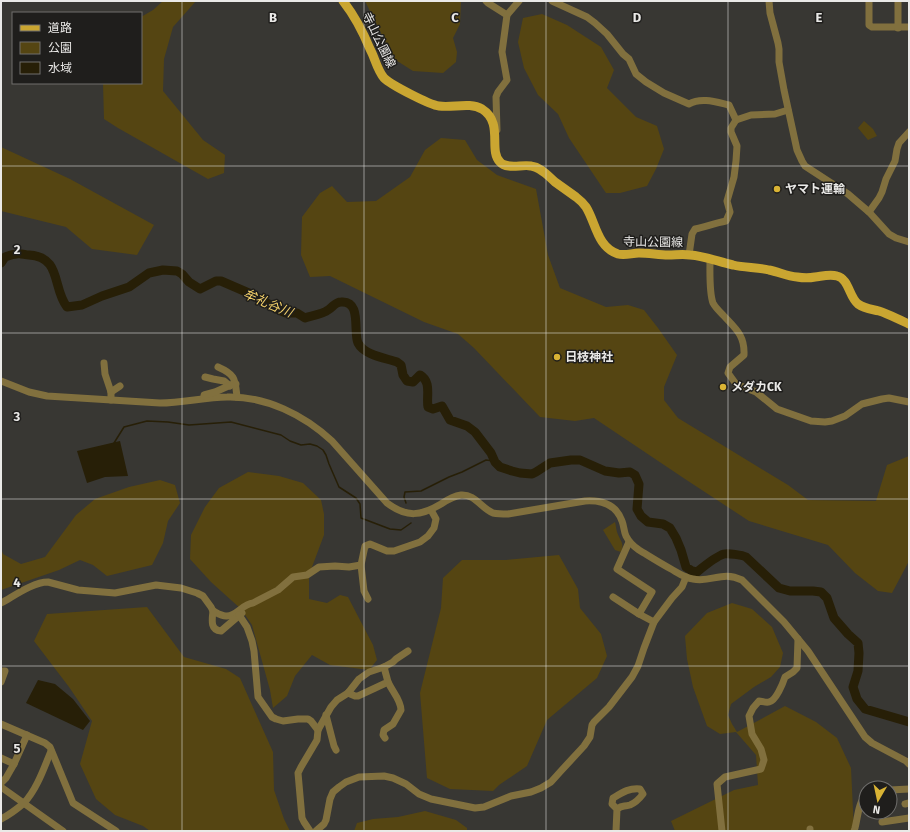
<svg xmlns="http://www.w3.org/2000/svg" width="910" height="832" font-family="'Fira Sans','Noto Sans JP',sans-serif">
<style>
.green{fill:#554512}
.water{fill:#271f07}
.lines{fill:none;stroke-linecap:round;stroke-linejoin:round}
.stream{stroke:#271f07;stroke-width:1.5}
.river{stroke:#271f07;stroke-width:9}
.minor{stroke:#81703e;stroke-width:7}
.major{stroke:#caa631;stroke-width:9}
.grid{fill:none;stroke:#eae9e7;stroke-width:1;stroke-opacity:0.55}
.poi-dot{fill:#d9b334;stroke:#1f1e1c;stroke-width:1.5}
.labels{text-anchor:middle;dominant-baseline:central;stroke-width:3;stroke-linejoin:round;paint-order:stroke}
.street-label{font-size:12px;fill:#eae9e7;stroke:#1f1e1c}
.poi-label{font-size:12px;font-weight:bold;fill:#eae9e7;stroke:#1f1e1c;text-anchor:start}
.water-label{font-size:13px;font-style:italic;fill:#f5d26a;stroke:#1f1e1c}
.grid-label{font-size:13px;text-anchor:middle;font-weight:bold;fill:#eae9e7;stroke:#1f1e1c;stroke-width:3;stroke-linejoin:round;paint-order:stroke}
</style>
<rect width="100%" height="100%" fill="#383733"/>
<g class="green">
<polygon points="163,1 196,1 173,27 164,59 163,91 203,140 225,155 224,173 208,179 118,128 104,119 103,83 141,83 141,17 153,10"/>
<polygon points="365,1 461,1 460,24 453,38 457,52 456,62 443,73 413,71 394,59"/>
<polygon points="542,14 567,25 601,47 614,70 607,88 636,117 657,126 664,149 656,169 647,186 620,193 606,193 569,138 558,114 538,95 524,68 518,42 523,18"/>
<polygon points="864,121 873,129 877,136 868,140 858,128"/>
<polygon points="441,138 465,140 477,160 497,175 536,189 548,255 560,288 606,307 628,305 644,310 658,328 677,355 664,387 664,400 678,418 788,485 808,500 876,501 887,465 909,456 909,561 892,593 878,591 855,573 828,545 749,521 685,479 594,418 575,421 540,417 474,348 458,334 424,322 330,276 310,277 301,255 302,217 320,193 332,186 347,202 376,201 410,177 425,150"/>
<polygon points="1,147 70,179 154,225 137,255 92,249 66,227 1,211"/>
<polygon points="248,472 279,476 303,483 321,500 324,514 324,535 309,575 309,599 327,603 340,595 348,597 373,645 377,660 369,670 330,665 312,655 295,676 287,696 273,708 270,690 252,625 241,609 211,582 190,559 191,535 205,507 219,488"/>
<polygon points="160,480 175,485 180,503 168,521 163,543 152,565 107,576 93,565 80,560 59,570 1,590 1,548 3,554 21,564 45,557 76,515 95,499 129,487"/>
<path d="M615 522C616 525 616 529 617 532 620 541 625 543 621 552L615 550 603 530Z"/>
<polygon points="559,555 578,589 580,608 601,634 607,656 597,678 547,720 527,766 499,785 493,791 450,789 427,778 420,693 441,608 443,578 462,560 506,560"/>
<polygon points="732,603 752,609 772,627 783,653 780,667 771,677 754,687 731,704 728,715 732,724 737,732 785,706 816,722 837,738 851,768 854,831 675,831 671,821 734,790 758,785 756,755 736,732 720,734 707,726 693,687 687,659 685,636 707,613"/>
<polygon points="147,607 184,657 226,669 240,678 273,752 274,790 284,819 290,831 150,831 143,826 115,815 96,799 80,764 92,721 69,687 34,641 47,614"/>
<polygon points="425,811 456,820 467,828 467,831 354,831 357,823 373,819 398,817"/>
</g>
<g class="water">
<polygon points="120,441 128,476 105,477 87,483 77,451"/>
<polygon points="38,680 55,684 73,699 90,721 83,730 26,703"/>
</g>
<g class="lines">
<g class="stream">
<polyline points="114,443 124,427 147,421 168,422 189,425 231,422 281,435 290,441 301,445 310,444 317,446 323,450 326,455 329,464 339,487 356,498 360,504 361,518 390,529 401,530 411,523"/>
<polyline points="406,503 404,497 405,492 421,491 449,477 462,472 486,460 494,461"/>
</g>
<path class="river" d="M1 263 5 257C8 256 13 254 17 254 21 253 25 255 29 255 62 257 52 288 67 307L82 305 102 296 129 287 149 273 163 270 177 271 182 274 189 282 200 289 216 281H221L251 294 281 311 286 313H297L305 318C311 316 323 314 328 310 333 307 335 302 341 302 362 300 353 332 358 343 364 355 385 358 397 362L401 365 403 375 407 381 413 382 420 375C432 382 426 396 428 407L433 409 442 406 450 420 467 426 475 432 491 453 495 462 500 467 512 471 520 473 532 474 536 472 550 463 571 460H580L605 471 619 473 630 472 635 475 639 484 637 509 641 516 648 522 663 524 670 528 676 538 681 550 686 567 692 571 697 572C703 567 717 556 724 554 728 553 742 555 746 557L779 588 790 591H813L821 592 827 598 834 618 848 634 858 643 859 653 858 671 853 687 857 699 865 709 909 722"/>
<g class="minor">
<polyline points="486,1 488,3 507,15"/>
<path d="M552 1 587 17 595 23 607 34 623 54 629 59 636 74 646 82 664 93 689 104C701 97 716 102 729 105L736 120 731 128V132L737 146 736 161 734 177 727 201 730 212 726 221C715 223 705 227 695 229L692 234 689 255"/>
<polyline points="769,1 770,13 778,43 779,49 779,62 784,90 797,150 802,161 805,166 848,194 869,212 889,234 896,238 909,242"/>
<polyline points="869,1 869,25 872,27 909,27"/>
<polyline points="898,28 898,1"/>
<polyline points="736,120 751,115 775,114 788,110"/>
<polyline points="497,130 496,97 498,92 507,80 502,52 507,15 519,1"/>
<polyline points="869,212 879,198 882,192 886,179 895,161 897,149 899,143 909,132"/>
<path d="M710 259C710 271 709 292 713 303 715 307 719 311 723 315 735 328 745 335 744 355L730 367 728 373 736 384 756 392 777 409 811 421 825 422 832 421 845 416 862 404 882 399 889 398 909 402"/>
<polyline points="104,363 105,374 111,392 111,400"/>
<path d="M218 367C236 375 235 379 237 397"/>
<polyline points="205,377 213,379 224,381 230,386"/>
<path d="M1 381 29 392 47 396 160 403C183 403 205 397 227 397 266 396 304 415 332 441L387 503C407 518 421 516 441 504 447 500 454 496 461 495 475 494 481 508 493 513 498 514 503 514 508 514L585 501C601 500 616 504 622 521 624 526 624 532 626 536 629 542 633 546 639 550 649 556 660 563 671 569 678 573 685 578 693 579 712 583 722 570 742 580L784 622 808 651 865 737 872 743 906 761 909 764"/>
<polyline points="111,392 120,386"/>
<polyline points="204,396 204,395 215,392 233,384 236,384"/>
<polyline points="629,542 617,569 652,592 639,614 654,622"/>
<polyline points="613,597 639,614"/>
<polyline points="368,599 364,591 361,565 365,546 370,544 387,551 394,551 420,542 428,536 434,528 436,519 431,510"/>
<path d="M1 603C14 596 33 582 48 582L78 590 115 593 156 585 181 588 197 593 203 596 211 607 213 611C217 613 221 616 226 616 236 617 242 604 253 603L278 590 293 577 307 575 319 567 335 566 349 567 361 565"/>
<path d="M213 611C212 620 210 630 221 631L242 613"/>
<polyline points="239,615 247,627 252,641 254,651 258,697 272,717 276,719 283,721 298,719 308,719 311,721 318,730"/>
<polyline points="1,671 5,671 1,682"/>
<polyline points="348,693 355,696 358,696 388,682 384,667"/>
<polyline points="326,715 334,746 336,750"/>
<polyline points="1,724 45,743 50,747 73,803 116,831"/>
<path d="M385 738 383 735 384 730 393 724 401 710C401 700 392 691 388 682"/>
<polyline points="1,758 14,764 6,778 1,783"/>
<polyline points="14,764 27,735"/>
<polyline points="1,787 63,831"/>
<polyline points="890,790 909,789"/>
<polyline points="905,804 909,803"/>
<path d="M1 819C9 815 17 809 24 803 37 789 44 768 51 751"/>
<polyline points="882,822 909,818"/>
<polyline points="810,829 810,831"/>
<polyline points="310,831 304,822 302,818 298,773 301,767 317,740 318,730 331,707 337,700 348,693 359,679 369,672 384,667 393,662 396,659 408,651"/>
<polyline points="316,831 324,824 326,820 330,799 333,792 339,787 346,782 359,777 384,776 393,778 406,784 419,794 431,799 475,808 484,807 511,796 531,792 541,788 551,782 560,772 584,746 590,737 592,725 594,722 609,707 632,677 638,666 644,648 654,622 672,598 682,587 686,577"/>
<path d="M616 831 617 809 612 804 613 798C623 792 629 788 640 789L643 794C640 798 635 803 630 805 623 807 623 805 617 809"/>
<path d="M722 831 717 784 725 777 761 769 764 760 761 749 752 734 749 716 753 708 759 701C762 701 766 703 769 702 776 701 783 683 785 677L793 672 797 668 798 639"/>
<path d="M854 831 855 828C858 817 858 803 866 795"/>
</g>
<path class="major" d="M343 1C354 15 363 32 370 49 375 58 377 70 384 78 391 85 430 105 439 106 453 108 470 102 482 109 504 123 488 150 500 162 507 170 522 164 531 166 541 167 548 176 555 182 562 187 569 192 576 197 580 200 583 203 586 207 596 223 597 247 618 254 625 256 632 253 639 253 649 253 659 255 668 255 676 255 683 254 690 255 705 256 719 262 733 265 745 268 757 267 769 270 779 272 787 276 797 277 803 278 810 278 815 277 823 276 830 274 837 276 849 279 849 297 858 304 865 309 871 309 879 311 889 314 899 320 909 324"/>
</g>
<path class="grid" d="M182 1V831M364 1V831M546 1V831M728 1V831M1 166H909M1 333H909M1 499H909M1 666H909"/>
<g class="poi-dot">
<circle cx="777" cy="189" r="4"/>
<circle cx="557" cy="357" r="4"/>
<circle cx="723" cy="387" r="4"/>
</g>
<g class="labels">
<g class="street-label">
<text transform="translate(379 40) rotate(64)">寺山公園線</text>
<text transform="translate(653 242) rotate(1)">寺山公園線</text>
</g>
<g class="poi-label">
<text x="785" y="189">ヤマト運輸</text>
<text x="565" y="357">日枝神社</text>
<text x="731" y="387">メダカCK</text>
</g>
<g class="water-label">
<text transform="translate(268 303) rotate(23)">牟礼谷川</text>
</g>
</g>
<g class="grid-label">
<text x="273" y="22">B</text>
<text x="455" y="22">C</text>
<text x="637" y="22">D</text>
<text x="819" y="22">E</text>
<text x="17" y="254">2</text>
<text x="17" y="421">3</text>
<text x="17" y="587">4</text>
<text x="17" y="753">5</text>
</g>
<rect width="910" height="832" fill="none" stroke="#eae9e7" stroke-width="4"/>
<rect x="12" y="12" width="130" height="72" fill="#1f1e1c" stroke="#706f6d"/>
<rect x="20" y="25" width="20" height="6" fill="#caa631" stroke="#706f6d"/>
<text x="48" y="32" font-size="12" fill="#eae9e7">道路</text>
<rect x="20" y="42" width="20" height="12" fill="#554512" stroke="#706f6d"/>
<text x="48" y="52" font-size="12" fill="#eae9e7">公園</text>
<rect x="20" y="62" width="20" height="12" fill="#271f07" stroke="#706f6d"/>
<text x="48" y="72" font-size="12" fill="#eae9e7">水域</text>
<g transform="translate(878 800) rotate(189)"><circle r="19" fill="#1f1e1c" stroke="#706f6d"/>
<path d="M0-3L7 15L0 10L-7 15Z" fill="#d9b334"/>
<text y="-6" font-size="11" font-weight="bold" text-anchor="middle" fill="#eae9e7">N</text>
</g>
</svg>
